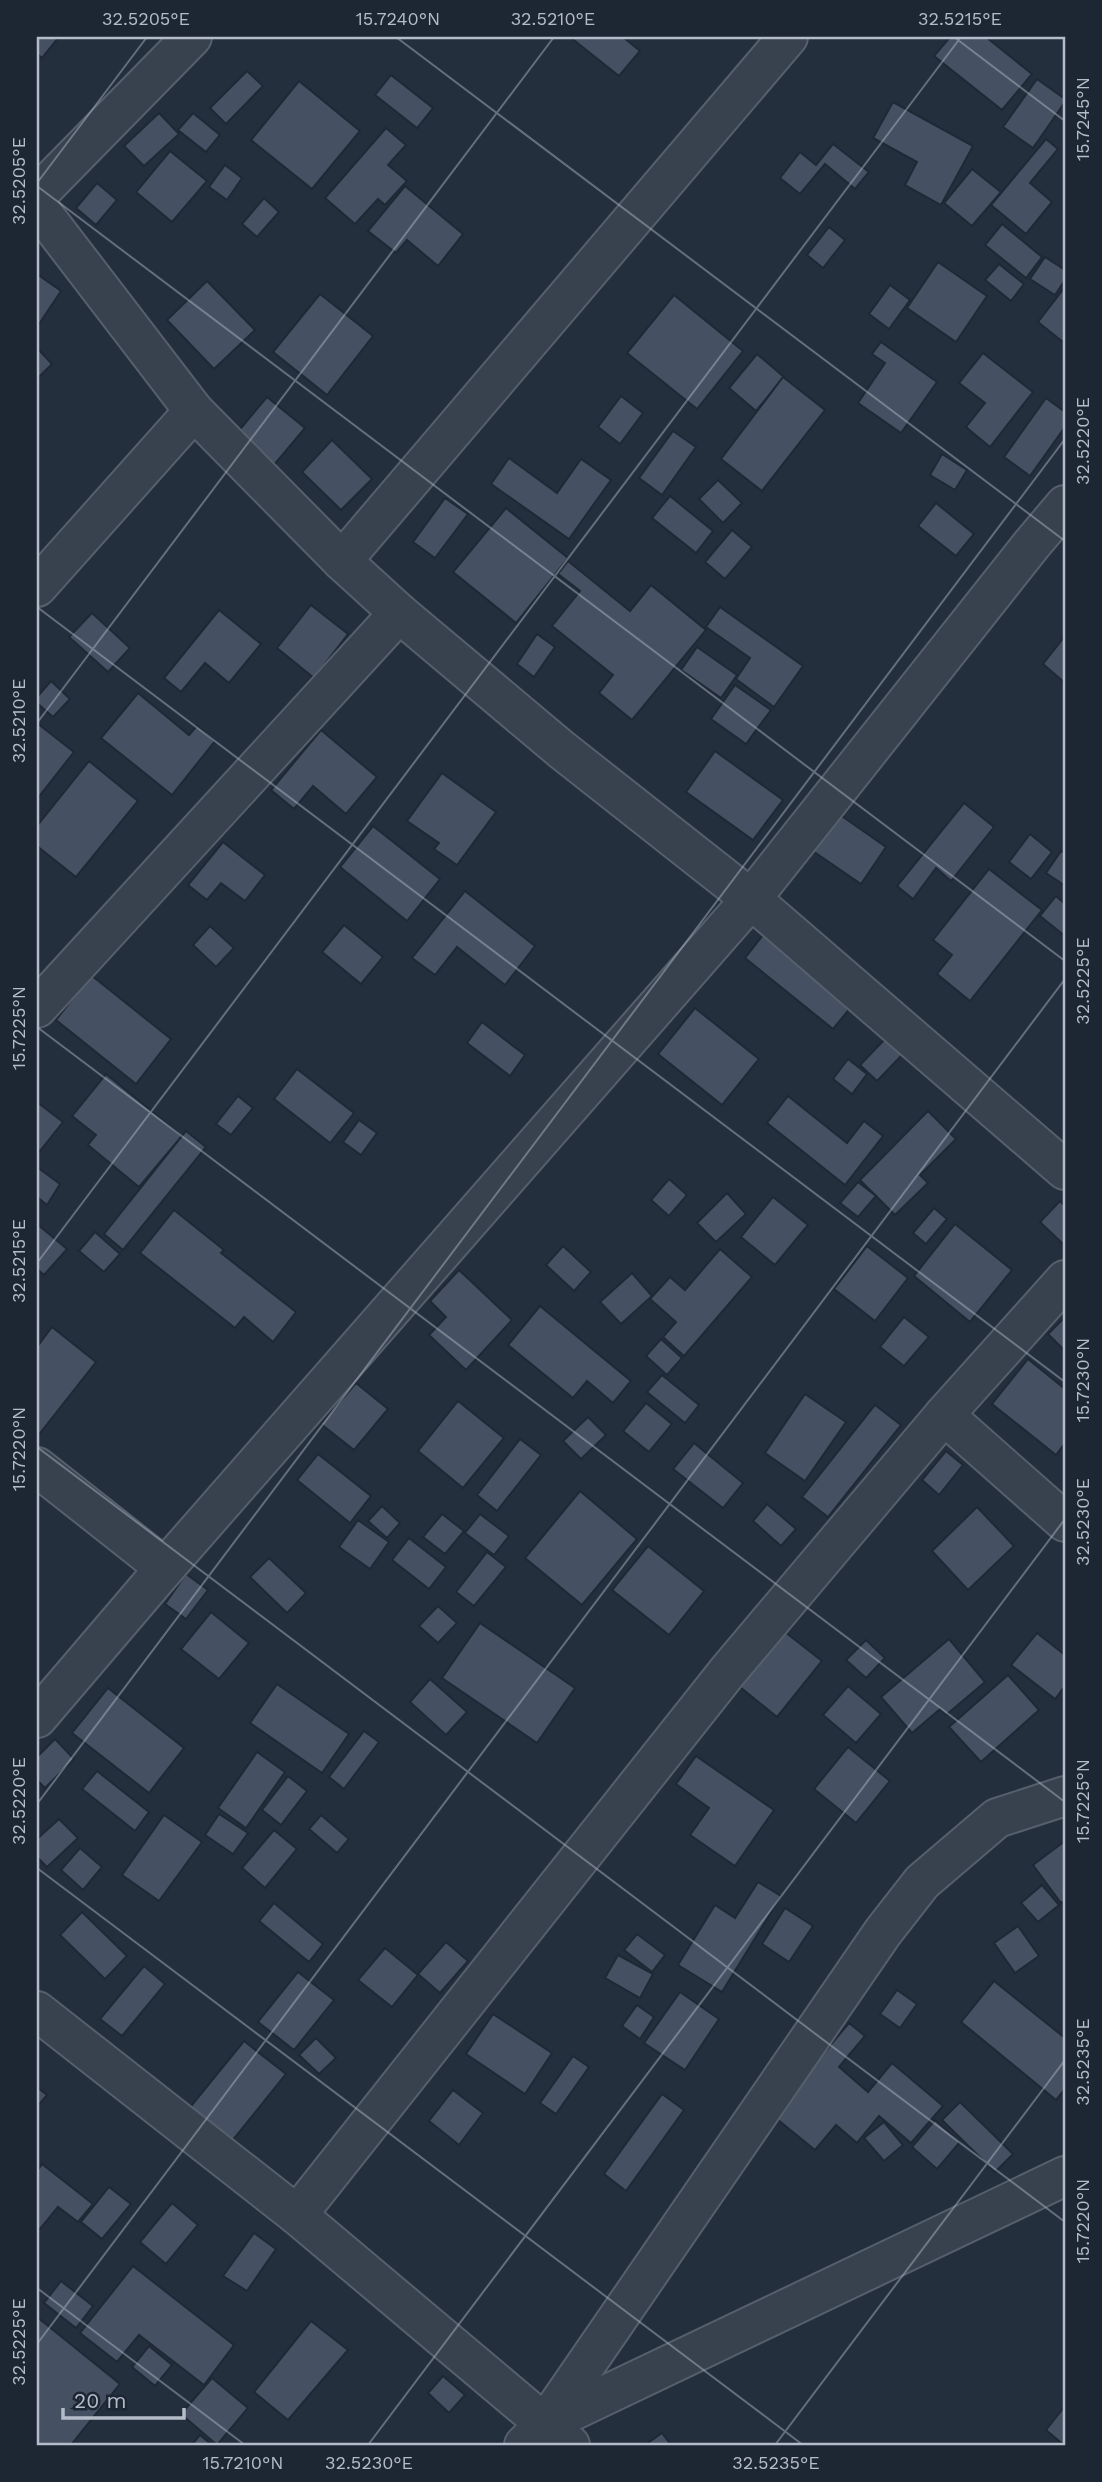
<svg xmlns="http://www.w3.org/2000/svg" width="1102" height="2482" font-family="'Work Sans',sans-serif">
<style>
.building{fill:#455162;stroke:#1f2835;stroke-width:2}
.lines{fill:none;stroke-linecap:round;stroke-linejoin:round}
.street-casing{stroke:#565f6c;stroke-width:42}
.street{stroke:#38414e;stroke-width:38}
.ticks{fill:none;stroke:#b4bcc9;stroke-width:2;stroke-opacity:0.45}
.neatline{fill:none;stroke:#b4bcc9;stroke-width:2.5}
.ticks-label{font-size:18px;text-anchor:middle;fill:#b4bcc9}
</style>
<rect width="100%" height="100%" fill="#242f3e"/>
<g class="building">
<polygon points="37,37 59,37 42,58 37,54"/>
<polygon points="570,37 623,37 640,51 619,76"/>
<polygon points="950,37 986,37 1032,74 1002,110 934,56"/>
<polygon points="247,71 263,86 226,124 210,108"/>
<polygon points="391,75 433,108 417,128 375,95"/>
<polygon points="1037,79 1065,99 1065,102 1033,148 1003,127"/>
<polygon points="299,81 360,131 312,189 251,140"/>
<polygon points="893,102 973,146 941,205 905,185 917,162 873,138"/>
<polygon points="159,113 179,134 144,166 124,146"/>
<polygon points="193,113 220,135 206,152 178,130"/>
<polygon points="386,128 406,145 388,165 407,181 385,205 378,199 355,224 325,198"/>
<polygon points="1046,139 1058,149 1030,183 1052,202 1026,234 991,205"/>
<polygon points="833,144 869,172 855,189 825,164 800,194 780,178 800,152 816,165"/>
<polygon points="170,151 207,181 172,222 136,192"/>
<polygon points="225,165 242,178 227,200 209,187"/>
<polygon points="972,169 1001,192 972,226 944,203"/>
<polygon points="97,183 117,200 96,225 76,208"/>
<polygon points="405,186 463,234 438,266 407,240 396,253 368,231"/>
<polygon points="264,198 279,212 257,237 242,224"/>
<polygon points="1002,224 1042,257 1026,278 985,245"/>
<polygon points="829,227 845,240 823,268 807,255"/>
<polygon points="1045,257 1065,270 1065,280 1055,295 1030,279"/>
<polygon points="938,262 987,296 956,342 907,308"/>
<polygon points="999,264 1024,284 1011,301 985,280"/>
<polygon points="37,274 61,291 37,327"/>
<polygon points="207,281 255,330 214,369 167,320"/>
<polygon points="890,285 910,300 889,329 869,314"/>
<polygon points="1065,287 1065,340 1063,342 1038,322"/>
<polygon points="320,294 373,336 327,395 273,352"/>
<polygon points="674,295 743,351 697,409 627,353"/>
<polygon points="881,342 937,382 901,433 858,403 885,363 872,354"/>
<polygon points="37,348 52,364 37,379"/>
<polygon points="983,353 1033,392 990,447 966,427 985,403 959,383"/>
<polygon points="757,354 784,377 756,411 729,388"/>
<polygon points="783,377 825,410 762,491 721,459"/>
<polygon points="621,396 643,413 620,444 598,427"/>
<polygon points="267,397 305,428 269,471 231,440"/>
<polygon points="1046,398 1065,412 1065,427 1030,476 1004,457"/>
<polygon points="673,431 696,447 662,495 639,478"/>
<polygon points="332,440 372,479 341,510 302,472"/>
<polygon points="942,454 967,470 955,490 930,475"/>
<polygon points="509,458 557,493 581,459 611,480 569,539 491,484"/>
<polygon points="718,480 742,503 723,523 699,499"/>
<polygon points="670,496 713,531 696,553 652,518"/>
<polygon points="445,498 468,514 435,558 413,542"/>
<polygon points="936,503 974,534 956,556 918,526"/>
<polygon points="506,508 568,558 516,623 453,572"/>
<polygon points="732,530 752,547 725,579 705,562"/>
<polygon points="568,561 630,611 651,585 706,630 632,720 599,693 613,675 552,626 580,591 558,574"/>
<polygon points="311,605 348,634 314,678 277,648"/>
<polygon points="720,607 803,666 774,707 736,679 750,658 706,627"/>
<polygon points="219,610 261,644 229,683 205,663 181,692 164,678"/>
<polygon points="92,613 130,648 108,672 69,637"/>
<polygon points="537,634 555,647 534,677 517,664"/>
<polygon points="1065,636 1065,683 1043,664"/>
<polygon points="697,647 737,675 721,698 681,670"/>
<polygon points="51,681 70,699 53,717 37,703 37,697"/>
<polygon points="735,685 771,710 746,744 711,719"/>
<polygon points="138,693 189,735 197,726 215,741 172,795 101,738"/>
<polygon points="37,723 74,752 37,799"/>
<polygon points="321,730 377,777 346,814 313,786 294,809 271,790"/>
<polygon points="715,751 783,800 753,840 686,792"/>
<polygon points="89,761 138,801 76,877 37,846 37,826"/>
<polygon points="442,773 496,812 457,865 434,849 439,843 407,821"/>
<polygon points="964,803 994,827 951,881 936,868 913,899 897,886"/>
<polygon points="836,812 886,847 861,884 810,849"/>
<polygon points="373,826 440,879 407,921 340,867"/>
<polygon points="1030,834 1052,852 1031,879 1009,862"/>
<polygon points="223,842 265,875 245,901 221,883 207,900 188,885"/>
<polygon points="1061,851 1065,853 1064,885 1046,873"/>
<polygon points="989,869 1042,910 970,1001 937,974 952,955 933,940"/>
<polygon points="465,891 535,946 505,985 457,947 435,975 412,958"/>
<polygon points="1056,896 1065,904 1065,936 1040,916"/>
<polygon points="344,925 383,957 361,984 322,952"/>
<polygon points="210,926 234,948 216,967 193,945"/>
<polygon points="767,930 856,1001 833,1029 745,958"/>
<polygon points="91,975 171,1039 136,1084 56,1020"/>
<polygon points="695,1008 759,1059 722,1105 658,1054"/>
<polygon points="482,1022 525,1055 510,1076 467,1043"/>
<polygon points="886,1038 903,1054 877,1081 860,1065"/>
<polygon points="848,1059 867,1074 852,1094 833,1079"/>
<polygon points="297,1069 354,1113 330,1143 274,1099"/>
<polygon points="106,1074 182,1136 139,1187 88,1145 96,1135 72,1116"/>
<polygon points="238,1096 253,1108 231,1135 216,1124"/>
<polygon points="788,1096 847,1143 864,1121 883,1136 845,1185 767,1123"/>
<polygon points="37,1102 63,1122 40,1151 37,1148"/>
<polygon points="928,1111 956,1139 920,1175 928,1183 895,1215 860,1180"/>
<polygon points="359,1120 377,1133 361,1155 343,1142"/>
<polygon points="186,1131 206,1147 123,1250 104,1234"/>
<polygon points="37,1167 60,1184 47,1205 37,1197"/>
<polygon points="669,1179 687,1195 669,1216 651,1200"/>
<polygon points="858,1182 876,1196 858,1217 840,1203"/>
<polygon points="727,1193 746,1214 716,1242 697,1223"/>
<polygon points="773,1197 808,1225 775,1265 741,1237"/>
<polygon points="1060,1201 1065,1206 1065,1241 1063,1244 1040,1222"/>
<polygon points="934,1208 947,1219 926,1244 913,1233"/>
<polygon points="174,1210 224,1250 221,1253 296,1312 273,1342 244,1317 235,1328 140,1253"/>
<polygon points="37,1224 67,1249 44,1275 37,1269"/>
<polygon points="955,1224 1012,1270 970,1322 914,1276"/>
<polygon points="95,1232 120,1254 104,1272 79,1251"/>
<polygon points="563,1246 591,1272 574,1291 546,1265"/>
<polygon points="867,1246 908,1278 875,1321 834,1289"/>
<polygon points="720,1249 752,1277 684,1356 663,1337 676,1322 650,1299 670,1277 685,1290"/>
<polygon points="459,1270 512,1320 466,1370 429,1335 446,1317 430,1301"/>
<polygon points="632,1273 652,1296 621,1324 600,1302"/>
<polygon points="540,1306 631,1381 613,1403 587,1381 573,1398 508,1345"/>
<polygon points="904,1317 929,1337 904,1366 880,1347"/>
<polygon points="1065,1317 1065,1351 1048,1334"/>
<polygon points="52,1327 96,1362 37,1437 37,1347"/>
<polygon points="661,1339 682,1358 667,1375 646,1356"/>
<polygon points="1028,1359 1065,1389 1065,1443 1056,1455 992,1404"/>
<polygon points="662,1375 699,1405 685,1423 647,1392"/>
<polygon points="356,1383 388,1409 354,1450 321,1424"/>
<polygon points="805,1394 846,1422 805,1481 765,1453"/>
<polygon points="458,1401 504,1438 463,1488 418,1451"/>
<polygon points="646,1403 672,1424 649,1452 623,1431"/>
<polygon points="875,1405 901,1425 828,1517 802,1497"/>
<polygon points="588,1417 606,1435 581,1459 563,1441"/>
<polygon points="520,1439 541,1455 497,1511 477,1495"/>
<polygon points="694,1443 743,1483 723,1508 673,1469"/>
<polygon points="946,1451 963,1465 939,1495 922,1480"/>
<polygon points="318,1454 371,1496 350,1523 297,1480"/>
<polygon points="580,1491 637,1539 582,1605 525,1558"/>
<polygon points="767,1504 796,1529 781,1546 753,1521"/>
<polygon points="382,1506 400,1523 387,1538 368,1521"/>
<polygon points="977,1507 1014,1546 968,1590 932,1551"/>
<polygon points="442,1514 464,1531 445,1554 423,1537"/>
<polygon points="480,1514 509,1536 494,1555 465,1533"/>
<polygon points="358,1520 389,1542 370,1569 339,1547"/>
<polygon points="409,1538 446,1567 429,1589 392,1560"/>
<polygon points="648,1546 704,1591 669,1635 612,1590"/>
<polygon points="487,1552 506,1567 474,1606 456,1592"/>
<polygon points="269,1558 306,1593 287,1613 250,1577"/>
<polygon points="186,1574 208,1590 186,1619 165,1604"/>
<polygon points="438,1606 457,1623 438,1643 419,1626"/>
<polygon points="211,1612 249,1643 219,1679 181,1649"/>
<polygon points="480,1623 575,1688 537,1743 442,1678"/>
<polygon points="785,1632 822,1661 777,1717 740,1687"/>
<polygon points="1037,1633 1065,1655 1065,1686 1055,1699 1011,1665"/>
<polygon points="949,1639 985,1682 946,1715 940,1709 912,1733 881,1697"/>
<polygon points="866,1640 885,1658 866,1678 846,1660"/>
<polygon points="1008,1675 1039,1710 981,1762 949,1727"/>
<polygon points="430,1679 467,1712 446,1735 410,1702"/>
<polygon points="277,1684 349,1734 322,1773 250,1723"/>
<polygon points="848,1686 881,1714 856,1743 823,1715"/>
<polygon points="108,1688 184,1748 149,1793 72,1733"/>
<polygon points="364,1731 379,1742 344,1789 329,1777"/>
<polygon points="55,1739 74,1759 45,1788 37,1780 37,1757"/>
<polygon points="848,1747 890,1781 856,1823 814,1789"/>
<polygon points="257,1752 285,1772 246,1828 218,1808"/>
<polygon points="696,1756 774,1810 735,1866 690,1835 709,1808 676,1784"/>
<polygon points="97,1771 149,1812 135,1831 82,1789"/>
<polygon points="288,1776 307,1791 281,1825 262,1810"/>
<polygon points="219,1814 248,1833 233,1854 205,1835"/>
<polygon points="164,1815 202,1842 159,1901 122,1875"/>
<polygon points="321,1815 349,1839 337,1853 309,1829"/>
<polygon points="59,1819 78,1838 47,1867 37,1857 37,1839"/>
<polygon points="274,1830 297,1849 265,1888 242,1868"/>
<polygon points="1065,1841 1065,1900 1061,1903 1033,1865"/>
<polygon points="80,1848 102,1867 83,1890 61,1870"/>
<polygon points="758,1882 781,1896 722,1992 678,1965 715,1905 735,1918"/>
<polygon points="1042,1885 1059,1905 1038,1922 1021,1903"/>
<polygon points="274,1903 323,1944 309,1962 259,1921"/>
<polygon points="785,1908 813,1926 789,1962 762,1944"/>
<polygon points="82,1912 127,1956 105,1979 60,1935"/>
<polygon points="1018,1926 1039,1956 1015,1973 994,1943"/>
<polygon points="637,1934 665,1955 652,1972 624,1950"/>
<polygon points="446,1942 468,1961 440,1993 418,1974"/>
<polygon points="385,1948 418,1975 392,2007 358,1980"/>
<polygon points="618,1955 653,1974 640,1998 605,1978"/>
<polygon points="144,1966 165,1984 122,2036 100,2019"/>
<polygon points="298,1972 334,2000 294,2050 258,2022"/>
<polygon points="994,1981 1065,2038 1065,2089 1056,2100 961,2022"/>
<polygon points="897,1990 917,2004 900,2028 880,2014"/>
<polygon points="680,1992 719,2019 685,2070 644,2043"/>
<polygon points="637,2005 654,2017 640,2039 622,2026"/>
<polygon points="493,2014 552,2053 525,2094 466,2054"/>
<polygon points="849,2023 865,2036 839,2067 868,2092 892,2063 943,2106 911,2143 879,2116 857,2143 836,2125 815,2150 772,2115"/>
<polygon points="316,2038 336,2058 319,2074 299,2055"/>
<polygon points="244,2041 286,2074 228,2146 187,2111"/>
<polygon points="573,2056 589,2067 556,2114 540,2103"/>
<polygon points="37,2087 47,2095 37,2107"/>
<polygon points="453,2090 483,2113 459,2145 429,2121"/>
<polygon points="662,2094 684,2110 626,2191 604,2174"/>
<polygon points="960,2102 1013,2154 995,2172 942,2120"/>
<polygon points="935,2120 960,2142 937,2169 912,2147"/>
<polygon points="884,2122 903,2145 884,2161 864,2138"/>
<polygon points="42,2164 93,2204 78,2222 58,2207 40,2229 37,2227 37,2171"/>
<polygon points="109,2187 131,2204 102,2239 81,2222"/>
<polygon points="172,2203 198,2225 166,2264 140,2242"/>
<polygon points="254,2233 276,2249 247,2291 223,2276"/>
<polygon points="133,2266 234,2345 204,2385 139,2335 117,2362 80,2333"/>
<polygon points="61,2281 93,2306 76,2328 44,2303"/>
<polygon points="37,2317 120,2384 71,2445 37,2445"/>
<polygon points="311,2321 348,2350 288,2420 254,2392"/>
<polygon points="149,2346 172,2365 155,2386 132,2367"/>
<polygon points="443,2376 465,2395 449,2413 428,2393"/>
<polygon points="212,2378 248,2408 217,2445 181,2414"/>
<polygon points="1065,2406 1065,2445 1064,2445 1046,2430"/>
<polygon points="662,2433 671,2445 645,2445"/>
<polygon points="200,2435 212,2445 192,2445"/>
</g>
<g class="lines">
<defs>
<g id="street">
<polyline points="37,195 192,37"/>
<polyline points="37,206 194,411 342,561 399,613"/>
<polyline points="342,561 788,37"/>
<polyline points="37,587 194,411"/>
<polyline points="37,1008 399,613 562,750 751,899 1065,1170"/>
<polyline points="944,1415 1065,1522"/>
<polyline points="37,1467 165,1568"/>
<polyline points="37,1718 165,1568 751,899 1032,544 1065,505"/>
<polyline points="37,2011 297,2215 570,2445"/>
<polyline points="297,2215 728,1671 944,1415 1065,1280"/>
<polyline points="547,2423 1065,2176"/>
<polyline points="524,2445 545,2424 883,1932 922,1882 997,1818 1065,1796"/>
</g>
</defs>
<use href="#street" class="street-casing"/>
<use href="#street" class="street"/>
</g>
<path class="ticks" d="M396 37 1065 541M954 37 1065 121M37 183 147 37M37 186 1065 961M37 607 1065 1382M37 723 554 37M37 1027 1065 1802M37 1263 961 37M37 1447 1065 2222M37 1804 1065 439M37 1868 803 2445M37 2288 245 2445M37 2344 1065 979M368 2445 1065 1519M775 2445 1065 2060"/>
<rect width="1102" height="2482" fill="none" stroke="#1d2633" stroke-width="77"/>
<path d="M63 2408v10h121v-10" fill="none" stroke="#b4bcc9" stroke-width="3.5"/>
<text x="74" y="2408" font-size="21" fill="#b4bcc9" stroke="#1d2633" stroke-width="5" paint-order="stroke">20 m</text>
<rect x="38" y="38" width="1026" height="2406" class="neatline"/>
<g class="ticks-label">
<text x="146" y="25">32.5205°E</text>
<text x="398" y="25">15.7240°N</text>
<text x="553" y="25">32.5210°E</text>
<text x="960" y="25">32.5215°E</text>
<text transform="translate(1083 119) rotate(-90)" y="6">15.7245°N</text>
<text transform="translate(19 181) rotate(-90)" y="6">32.5205°E</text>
<text transform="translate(1083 441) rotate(-90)" y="6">32.5220°E</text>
<text transform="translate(19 721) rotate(-90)" y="6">32.5210°E</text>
<text transform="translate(1083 981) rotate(-90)" y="6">32.5225°E</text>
<text transform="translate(19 1028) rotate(-90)" y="6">15.7225°N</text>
<text transform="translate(19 1261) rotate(-90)" y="6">32.5215°E</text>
<text transform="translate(1083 1380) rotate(-90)" y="6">15.7230°N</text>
<text transform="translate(19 1449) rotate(-90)" y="6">15.7220°N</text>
<text transform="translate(1083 1522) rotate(-90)" y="6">32.5230°E</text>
<text transform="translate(1083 1801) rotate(-90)" y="6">15.7225°N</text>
<text transform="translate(19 1801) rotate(-90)" y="6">32.5220°E</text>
<text transform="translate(1083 2062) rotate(-90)" y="6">32.5235°E</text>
<text transform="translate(1083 2221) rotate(-90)" y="6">15.7220°N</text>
<text transform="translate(19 2342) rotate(-90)" y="6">32.5225°E</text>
<text x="243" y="2469">15.7210°N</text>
<text x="369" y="2469">32.5230°E</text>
<text x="776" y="2469">32.5235°E</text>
</g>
</svg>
